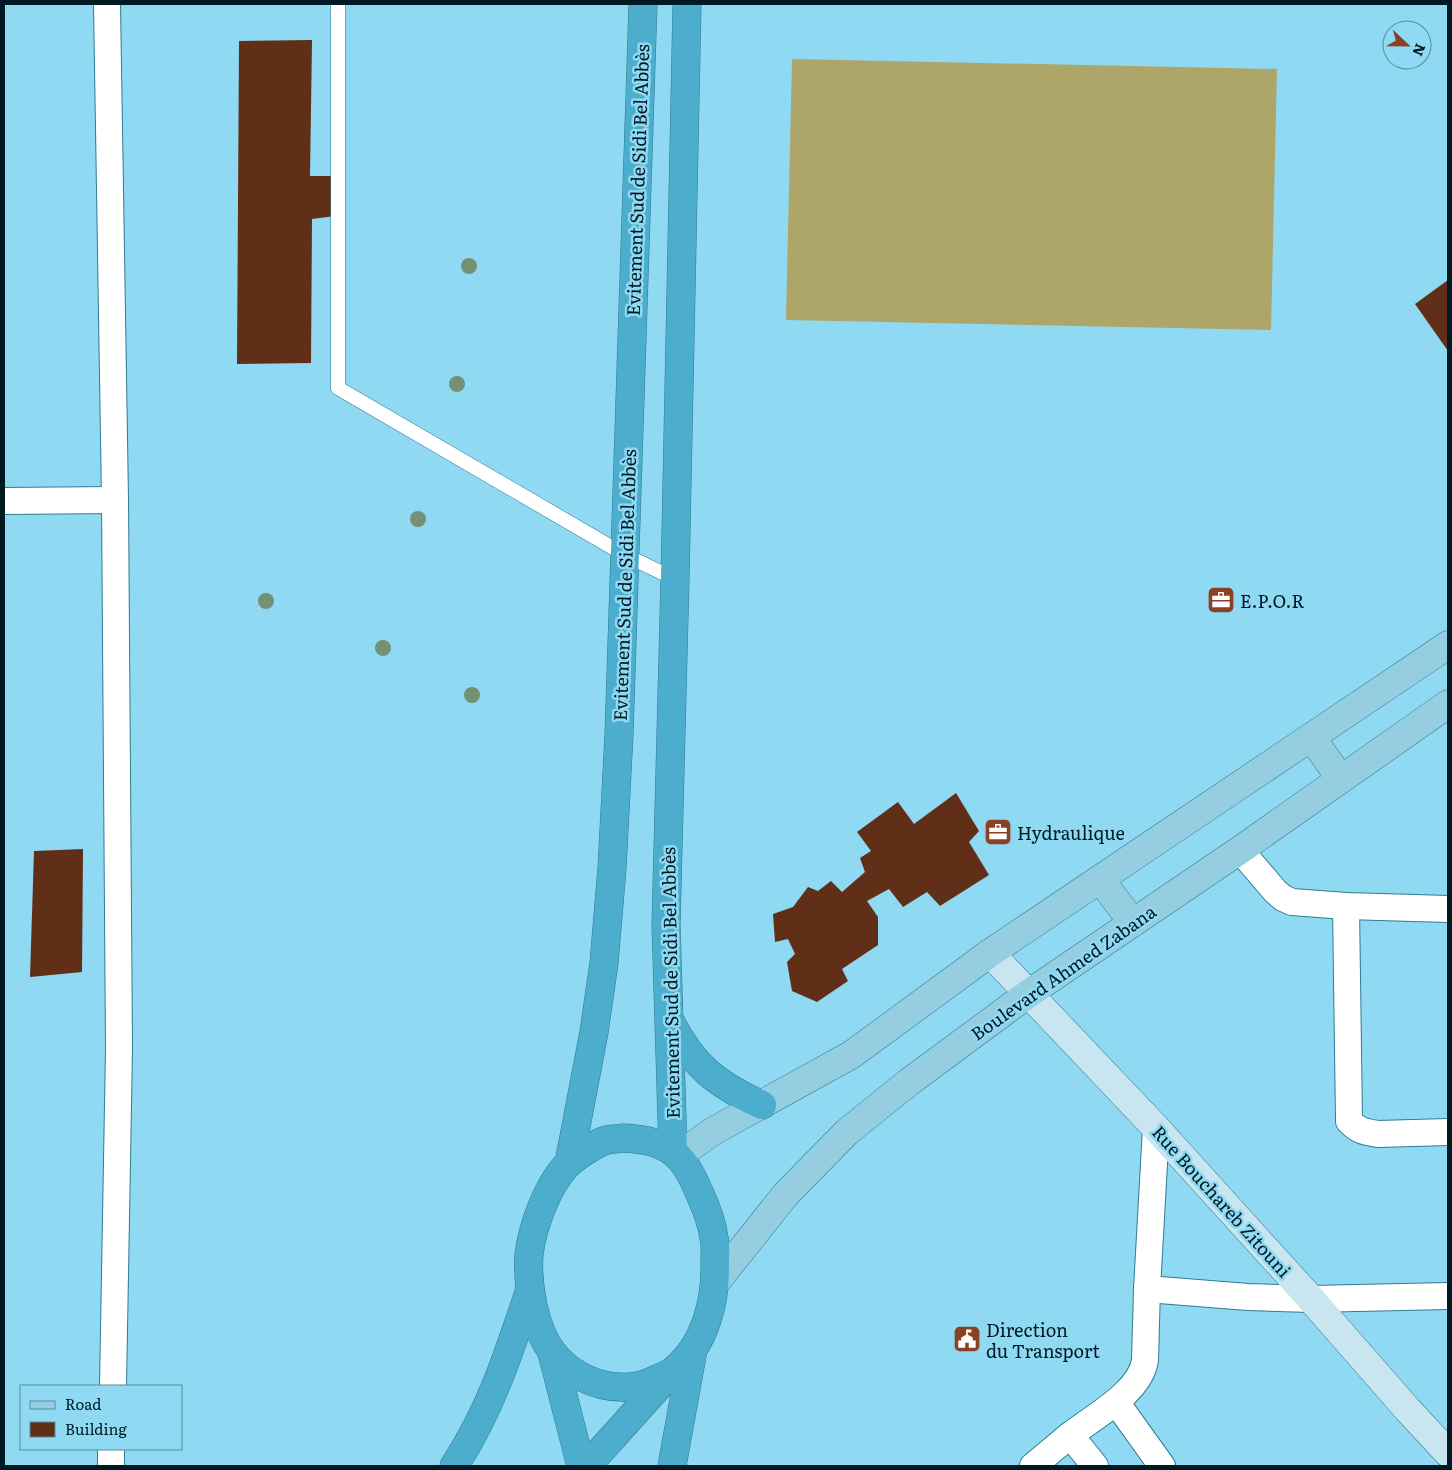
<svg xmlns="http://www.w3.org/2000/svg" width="1452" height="1470" font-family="Literata,serif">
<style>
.grass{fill:#aea669}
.building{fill:#612e18}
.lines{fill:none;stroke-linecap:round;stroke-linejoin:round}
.lane-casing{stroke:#307c94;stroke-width:15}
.street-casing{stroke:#307c94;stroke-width:28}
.secondary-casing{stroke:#307c94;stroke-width:29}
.primary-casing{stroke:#317a91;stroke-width:29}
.highway-casing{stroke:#317a91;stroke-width:29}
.lane{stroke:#fff;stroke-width:14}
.street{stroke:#fff;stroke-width:26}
.secondary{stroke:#c9e6f0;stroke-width:28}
.primary{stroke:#94cee0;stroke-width:28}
.highway{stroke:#4cadcc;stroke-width:28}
.tree{fill:#749175}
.labels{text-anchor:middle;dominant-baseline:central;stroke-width:5;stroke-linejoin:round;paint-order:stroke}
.street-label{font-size:18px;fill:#001a24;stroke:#8fd9f3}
.poi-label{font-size:18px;fill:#001a24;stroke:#8fd9f3;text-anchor:start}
</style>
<rect width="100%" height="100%" fill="#8fd9f3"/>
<polygon class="grass" points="792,59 1277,69 1271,330 786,320"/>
<g class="building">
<polygon points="312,40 310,176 335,176 335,216 312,219 311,363 237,364 239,41"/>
<polygon points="1448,280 1448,351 1415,304"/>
<polygon points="956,793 979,831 969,842 989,875 940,906 927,892 903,907 889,889 867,901 878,917 878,945 842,969 848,981 817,1002 792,991 787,962 795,954 788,939 775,942 773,914 793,907 808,887 818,891 831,881 842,892 865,872 860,858 871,851 857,832 898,802 914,824"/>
<polygon points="83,849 82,972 30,977 34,851"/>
</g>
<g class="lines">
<defs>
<polyline id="lane" points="338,4 338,388 625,555 675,579"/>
<g id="street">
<polyline points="107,4 115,500 119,1049 113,1386"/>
<polyline points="4,501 115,500"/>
<polyline points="1240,850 1275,891 1283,898 1292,902 1346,906 1448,909"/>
<path d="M1346 906 1349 1121C1358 1131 1365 1132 1378 1134L1448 1132"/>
<polyline points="1156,1128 1147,1289 1248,1297 1311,1299 1448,1296"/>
<polyline points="1116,1402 1162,1466"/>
<polyline points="1070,1435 1095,1466"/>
<polyline points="111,1466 111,1449"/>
<path d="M1033 1466C1045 1456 1057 1446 1069 1436 1093 1417 1141 1392 1145 1360L1147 1289"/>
</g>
<polyline id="secondary" points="990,953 1156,1128 1311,1299 1408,1410 1448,1453"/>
<g id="primary">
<polyline points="1311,737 1341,779"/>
<polyline points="1100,879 1133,923"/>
<polyline points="678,1156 712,1132 735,1119 851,1055 990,953 1448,645"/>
<polyline points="716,1282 786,1194 847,1132 909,1082 1028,994 1240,850 1448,704"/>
</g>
<g id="highway">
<path d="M670 1021C693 1066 717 1085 762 1105"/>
<path d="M622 1138C642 1139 660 1141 675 1154 685 1162 694 1180 699 1192 706 1207 712 1222 714 1238 716 1246 715 1254 715 1261 716 1300 706 1344 674 1370 670 1374 663 1376 657 1379 647 1384 633 1388 621 1387 595 1387 568 1373 553 1353 534 1329 527 1285 529 1255 532 1227 548 1183 569 1163 572 1160 577 1157 581 1154 589 1149 598 1142 607 1140 612 1139 618 1139 622 1138Z"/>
<polyline points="673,1152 666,925 675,579 687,4"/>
<polyline points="569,1163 594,1032 604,963 612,868 619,734 643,4"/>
<polyline points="552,1353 581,1466"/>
<path d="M454 1466C490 1412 510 1350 530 1289"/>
<polyline points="587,1466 668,1376"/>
<polyline points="672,1466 693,1350"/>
</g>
</defs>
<use href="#lane" class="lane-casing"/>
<use href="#street" class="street-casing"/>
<use href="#secondary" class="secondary-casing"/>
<use href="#primary" class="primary-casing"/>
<use href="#highway" class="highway-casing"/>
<use href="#lane" class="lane"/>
<use href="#street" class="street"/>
<use href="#secondary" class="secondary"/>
<use href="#primary" class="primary"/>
<use href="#highway" class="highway"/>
</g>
<g class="tree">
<circle cx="469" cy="266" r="8"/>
<circle cx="457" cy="384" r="8"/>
<circle cx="418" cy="519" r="8"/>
<circle cx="266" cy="601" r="8"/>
<circle cx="383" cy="648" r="8"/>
<circle cx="472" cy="695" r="8"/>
</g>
<defs>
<symbol id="office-square" viewBox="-11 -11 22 22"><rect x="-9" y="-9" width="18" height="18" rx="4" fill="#8a4123" stroke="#8fd9f3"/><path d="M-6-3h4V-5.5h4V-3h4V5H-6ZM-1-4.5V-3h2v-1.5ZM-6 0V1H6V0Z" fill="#fff"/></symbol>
<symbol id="civic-square" viewBox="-11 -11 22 22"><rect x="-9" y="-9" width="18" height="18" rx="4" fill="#8a4123" stroke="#8fd9f3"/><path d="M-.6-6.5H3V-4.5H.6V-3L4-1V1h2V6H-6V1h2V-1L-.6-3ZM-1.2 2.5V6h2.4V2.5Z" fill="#fff"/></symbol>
</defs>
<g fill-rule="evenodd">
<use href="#office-square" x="1205" y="584" width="32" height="32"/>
<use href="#office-square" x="982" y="816" width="32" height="32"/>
<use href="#civic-square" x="951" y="1323" width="32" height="32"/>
</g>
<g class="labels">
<g class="street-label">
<text transform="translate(637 180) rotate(-88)">Evitement Sud de Sidi Bel Abbès</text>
<text transform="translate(624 585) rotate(-88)">Evitement Sud de Sidi Bel Abbès</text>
<text transform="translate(1063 972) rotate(-35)">Boulevard Ahmed Zabana</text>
<text transform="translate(670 983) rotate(-91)">Evitement Sud de Sidi Bel Abbès</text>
<text transform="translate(1222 1201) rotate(48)">Rue Bouchareb Zitouni</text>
</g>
<g class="poi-label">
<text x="1240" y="600">E.P.O.R</text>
<text x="1017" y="832">Hydraulique</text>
<text x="986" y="1329">Direction<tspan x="986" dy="21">du Transport</tspan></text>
</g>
</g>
<rect width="1452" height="1470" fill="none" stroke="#001a24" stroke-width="10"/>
<rect x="20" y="1385" width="162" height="65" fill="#8fd9f3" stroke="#568da0"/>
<rect x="30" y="1401" width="25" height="8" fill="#94cee0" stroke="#568da0"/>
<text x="65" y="1410" font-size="15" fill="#001a24">Road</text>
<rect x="30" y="1422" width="25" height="15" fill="#612e18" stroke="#568da0"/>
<text x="65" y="1435" font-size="15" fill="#001a24">Building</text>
<g transform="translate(1407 45) rotate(112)"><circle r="24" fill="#8fd9f3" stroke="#568da0"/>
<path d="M0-4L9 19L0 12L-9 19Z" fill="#8a4123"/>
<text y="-8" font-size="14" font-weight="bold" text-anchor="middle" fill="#001a24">N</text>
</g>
</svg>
